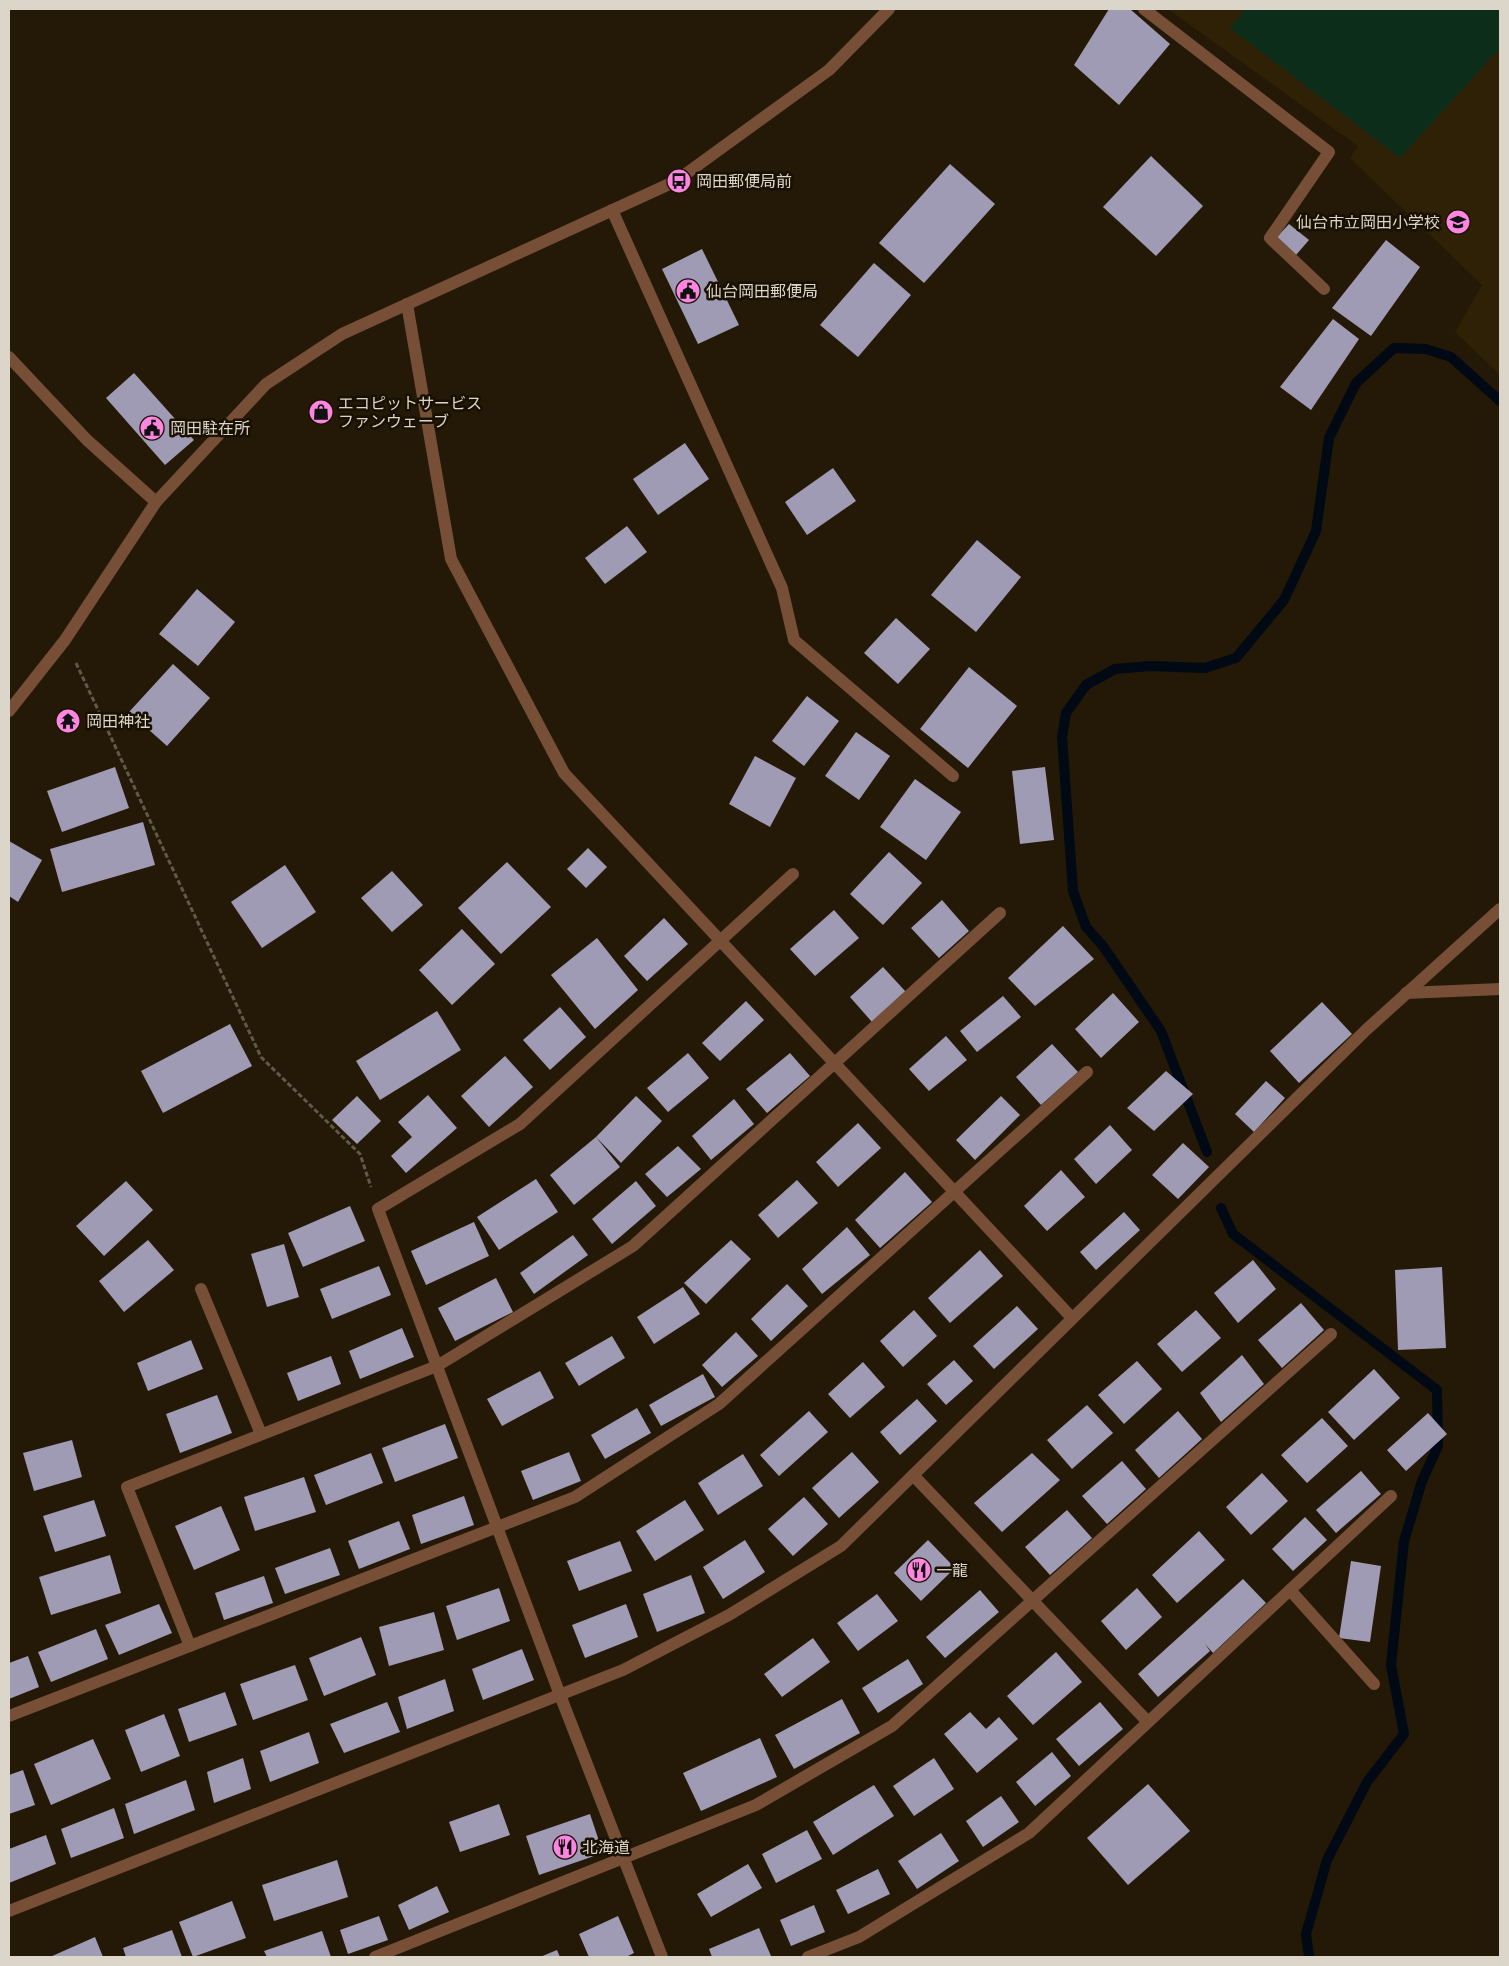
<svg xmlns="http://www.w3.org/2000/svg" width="1509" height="1966" font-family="'Golos Text','Noto Sans JP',sans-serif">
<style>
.built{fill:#2f2106}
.green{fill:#0c2d1a}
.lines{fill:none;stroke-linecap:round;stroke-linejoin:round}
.stream{stroke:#000914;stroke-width:10}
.building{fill:#a09bb4}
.path{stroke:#625948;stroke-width:3;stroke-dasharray:5 2.5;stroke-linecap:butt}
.street{stroke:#774f37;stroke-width:12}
.labels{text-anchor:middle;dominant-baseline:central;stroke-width:5;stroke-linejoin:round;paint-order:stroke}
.poi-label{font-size:16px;fill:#dcd5c9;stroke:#191001;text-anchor:start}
</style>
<rect width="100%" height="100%" fill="#231906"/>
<polygon class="built" points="1168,9 1500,9 1500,375 1455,332 1482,285 1350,158 1358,146"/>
<polygon class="green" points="1246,9 1500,9 1500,48 1400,158 1230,28"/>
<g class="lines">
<g class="stream">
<polyline points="1207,1152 1161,1031 1103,946 1086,927 1073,891 1062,737 1066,713 1086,685 1115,669 1150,666 1205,668 1236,658 1284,600 1316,531 1329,438 1356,383 1394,348 1426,349 1451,357 1500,401"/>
<polyline points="1221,1208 1233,1234 1437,1390 1438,1446 1422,1481 1404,1541 1391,1665 1404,1734 1367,1782 1327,1860 1306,1934 1309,1957"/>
</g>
</g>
<g class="building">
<polygon points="1109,9 1130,9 1170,44 1119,105 1074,65"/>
<polygon points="1151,156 1203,206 1156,256 1103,207"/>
<polygon points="950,164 995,204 924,283 879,243"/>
<polygon points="1289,224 1309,240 1296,255 1277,237"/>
<polygon points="1386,240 1420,267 1371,336 1332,308"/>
<polygon points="702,249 739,325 698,344 662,269"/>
<polygon points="874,263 911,295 858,357 820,325"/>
<polygon points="1333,319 1359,339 1311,410 1280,387"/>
<polygon points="134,373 194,440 165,465 106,398"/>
<polygon points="685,443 709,479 658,515 633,479"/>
<polygon points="833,468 856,501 807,535 785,502"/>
<polygon points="627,526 647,552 605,584 585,558"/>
<polygon points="977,540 1021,577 976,632 931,595"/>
<polygon points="197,589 235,622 198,666 159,634"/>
<polygon points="896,618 930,649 898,684 864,653"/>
<polygon points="173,664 210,698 167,746 129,712"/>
<polygon points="969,667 1017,706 968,768 920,729"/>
<polygon points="807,696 839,721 804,766 772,741"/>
<polygon points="856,732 890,756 859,800 825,776"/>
<polygon points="755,756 796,778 770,827 729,804"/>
<polygon points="115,767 129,808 62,832 47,791"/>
<polygon points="1045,767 1054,840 1020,844 1012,771"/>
<polygon points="915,779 961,812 926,860 880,827"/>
<polygon points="143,822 155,865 62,892 50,849"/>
<polygon points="9,841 42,860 18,902 9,896"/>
<polygon points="588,848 607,867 586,888 567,869"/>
<polygon points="889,852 922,883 883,925 850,894"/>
<polygon points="507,862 551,907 501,954 458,908"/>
<polygon points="285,865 316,912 262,948 231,902"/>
<polygon points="392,871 423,905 392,932 361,898"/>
<polygon points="942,900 969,931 939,958 911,928"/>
<polygon points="834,910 859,938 815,976 790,949"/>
<polygon points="664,918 688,944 647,981 624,956"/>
<polygon points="1063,926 1094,959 1035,1006 1008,978"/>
<polygon points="462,929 495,964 452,1005 419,970"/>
<polygon points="597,938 638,990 595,1029 551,975"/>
<polygon points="883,967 906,992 872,1022 850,997"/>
<polygon points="1113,993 1139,1022 1101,1058 1075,1029"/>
<polygon points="1003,996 1021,1017 977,1052 960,1031"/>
<polygon points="746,1001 764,1020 720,1061 702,1043"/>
<polygon points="1322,1002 1352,1034 1299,1083 1270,1051"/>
<polygon points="560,1007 586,1037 550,1070 523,1040"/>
<polygon points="437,1011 461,1050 380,1100 356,1061"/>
<polygon points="230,1024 252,1066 163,1113 141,1071"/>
<polygon points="946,1036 967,1060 929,1091 909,1069"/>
<polygon points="1052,1044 1078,1072 1041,1105 1016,1077"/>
<polygon points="688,1053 709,1078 668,1112 647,1088"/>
<polygon points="790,1053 810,1076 767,1113 746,1089"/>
<polygon points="505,1056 533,1087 489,1127 461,1096"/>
<polygon points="1166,1071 1193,1094 1154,1131 1127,1108"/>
<polygon points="1266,1081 1285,1098 1254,1132 1235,1114"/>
<polygon points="428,1095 457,1128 406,1173 391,1156 412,1137 398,1122"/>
<polygon points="357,1096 381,1121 357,1144 332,1120"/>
<polygon points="636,1096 662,1121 621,1163 596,1137 620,1167 574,1205 550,1175 596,1137"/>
<polygon points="1001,1096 1020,1115 975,1160 956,1140"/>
<polygon points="734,1099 754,1124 711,1160 692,1136"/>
<polygon points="858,1123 881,1148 838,1187 816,1162"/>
<polygon points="1110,1125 1132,1150 1096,1184 1074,1159"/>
<polygon points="1183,1143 1209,1167 1178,1199 1152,1175"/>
<polygon points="678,1146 701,1169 667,1197 645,1174"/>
<polygon points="1061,1170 1085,1197 1047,1231 1024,1206"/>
<polygon points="905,1172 932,1202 880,1248 855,1220"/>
<polygon points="536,1179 558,1212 499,1250 477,1217"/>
<polygon points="797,1180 818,1203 778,1238 758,1215"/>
<polygon points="126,1181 153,1210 104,1256 76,1226"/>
<polygon points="636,1181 656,1206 612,1244 592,1219"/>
<polygon points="350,1206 365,1241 303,1267 288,1233"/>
<polygon points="1124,1212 1140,1230 1096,1270 1080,1252"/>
<polygon points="474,1222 489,1256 426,1285 411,1251"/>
<polygon points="847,1227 870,1255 822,1294 802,1269"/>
<polygon points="573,1235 588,1255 534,1294 520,1273"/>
<polygon points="148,1240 174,1270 124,1312 99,1281"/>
<polygon points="731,1240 751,1259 706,1304 684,1283"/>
<polygon points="284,1244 299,1297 267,1307 251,1254"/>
<polygon points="980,1250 1003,1276 950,1323 928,1298"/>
<polygon points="1253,1260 1276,1289 1238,1323 1214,1293"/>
<polygon points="379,1266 391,1295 332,1319 320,1289"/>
<polygon points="1442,1267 1446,1348 1398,1350 1395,1270"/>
<polygon points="496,1278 513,1312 455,1341 438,1308"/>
<polygon points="787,1284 808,1306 771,1341 751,1319"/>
<polygon points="683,1287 700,1314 654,1344 637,1317"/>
<polygon points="1301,1303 1324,1330 1282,1368 1258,1340"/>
<polygon points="1017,1306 1038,1329 994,1369 973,1346"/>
<polygon points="914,1310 937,1336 903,1367 880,1341"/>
<polygon points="1196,1310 1221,1338 1182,1372 1157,1344"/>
<polygon points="402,1328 414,1357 360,1379 349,1351"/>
<polygon points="736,1332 758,1356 722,1387 702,1365"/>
<polygon points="612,1336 625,1358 579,1386 565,1363"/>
<polygon points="191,1340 203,1369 148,1391 137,1363"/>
<polygon points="1242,1355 1264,1384 1221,1422 1200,1393"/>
<polygon points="331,1356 341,1384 298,1401 287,1373"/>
<polygon points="954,1360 973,1381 946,1405 927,1384"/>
<polygon points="1137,1361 1162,1389 1124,1424 1098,1395"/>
<polygon points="863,1362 885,1387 850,1418 828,1394"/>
<polygon points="1374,1369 1400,1398 1354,1440 1328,1412"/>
<polygon points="540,1371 554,1398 502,1426 487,1399"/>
<polygon points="703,1374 715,1397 661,1426 649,1405"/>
<polygon points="217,1395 232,1433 180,1453 166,1414"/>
<polygon points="917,1399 937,1421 900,1455 880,1432"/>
<polygon points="1087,1405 1113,1433 1072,1469 1047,1440"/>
<polygon points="637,1408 651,1433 605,1459 591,1435"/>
<polygon points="809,1411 828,1432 779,1476 760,1455"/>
<polygon points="1178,1411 1202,1439 1159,1478 1135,1450"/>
<polygon points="1428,1413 1447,1434 1406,1471 1387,1450"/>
<polygon points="1322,1418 1348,1446 1307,1483 1281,1455"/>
<polygon points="445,1424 458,1458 395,1482 382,1448"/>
<polygon points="72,1440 82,1477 34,1491 23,1453"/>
<polygon points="569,1452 581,1481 533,1500 521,1471"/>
<polygon points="852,1452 879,1482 839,1518 812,1488"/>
<polygon points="371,1453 383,1483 326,1505 314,1475"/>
<polygon points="1032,1453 1060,1480 1002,1532 974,1503"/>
<polygon points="743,1454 763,1486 718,1515 698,1483"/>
<polygon points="1122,1461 1146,1489 1107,1524 1082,1496"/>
<polygon points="1361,1471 1381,1494 1336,1533 1316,1510"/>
<polygon points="1262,1473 1288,1501 1251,1535 1226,1507"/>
<polygon points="304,1477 316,1512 255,1531 244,1497"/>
<polygon points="464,1496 474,1525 421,1544 412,1515"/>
<polygon points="804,1497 828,1524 793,1556 768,1529"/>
<polygon points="94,1500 106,1536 55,1552 43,1516"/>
<polygon points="685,1500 704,1530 655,1561 636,1531"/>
<polygon points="221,1506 240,1550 194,1570 175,1526"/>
<polygon points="1067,1510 1092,1538 1050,1575 1025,1547"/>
<polygon points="1305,1517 1327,1540 1293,1571 1272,1549"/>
<polygon points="399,1521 410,1549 359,1569 348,1541"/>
<polygon points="1199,1531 1225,1560 1177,1603 1152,1575"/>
<polygon points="745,1540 765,1572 723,1599 703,1567"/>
<polygon points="928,1540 955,1568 921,1601 894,1573"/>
<polygon points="620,1541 632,1571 579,1591 567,1561"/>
<polygon points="330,1548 340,1575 285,1594 275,1568"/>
<polygon points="110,1555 121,1593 51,1615 39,1577"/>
<polygon points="1351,1561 1381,1566 1370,1642 1339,1638"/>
<polygon points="691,1575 705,1613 657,1632 643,1594"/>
<polygon points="264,1576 273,1603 224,1620 215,1593"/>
<polygon points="1243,1579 1266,1603 1213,1653 1205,1644 1210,1651 1158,1697 1138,1674"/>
<polygon points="499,1588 510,1621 457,1640 446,1606"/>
<polygon points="1137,1588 1162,1617 1126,1650 1101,1621"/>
<polygon points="980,1590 999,1612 945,1658 926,1637"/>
<polygon points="877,1594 898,1621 858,1651 837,1623"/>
<polygon points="159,1604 172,1633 119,1655 105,1625"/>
<polygon points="626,1604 638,1637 585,1658 572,1625"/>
<polygon points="434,1612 444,1650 389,1666 379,1627"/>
<polygon points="96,1629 108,1659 51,1682 38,1652"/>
<polygon points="361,1637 376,1675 324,1696 309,1658"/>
<polygon points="813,1638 830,1662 782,1697 764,1674"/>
<polygon points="522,1649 534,1680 483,1700 472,1669"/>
<polygon points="1056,1652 1082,1682 1033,1725 1007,1696"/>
<polygon points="28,1656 39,1687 9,1699 9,1663"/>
<polygon points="908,1659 923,1684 878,1713 862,1688"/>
<polygon points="295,1665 308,1700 253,1720 240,1684"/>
<polygon points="445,1679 454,1711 407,1729 398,1697"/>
<polygon points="225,1692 237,1725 189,1742 178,1709"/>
<polygon points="842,1699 860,1733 794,1769 775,1735"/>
<polygon points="387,1702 400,1732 344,1753 330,1724"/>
<polygon points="1100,1702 1123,1729 1079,1766 1056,1739"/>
<polygon points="970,1712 986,1729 999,1717 1018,1739 977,1773 944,1734"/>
<polygon points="164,1714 180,1756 141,1772 125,1730"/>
<polygon points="309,1732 319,1763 270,1782 260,1751"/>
<polygon points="760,1738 777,1777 701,1811 683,1773"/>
<polygon points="93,1739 111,1779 51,1805 34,1764"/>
<polygon points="1052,1752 1071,1776 1035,1806 1016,1782"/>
<polygon points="243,1758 251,1789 214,1803 207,1772"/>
<polygon points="934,1758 954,1789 914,1816 893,1786"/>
<polygon points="23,1770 35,1805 9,1814 9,1775"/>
<polygon points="186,1780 195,1810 134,1834 125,1804"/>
<polygon points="1148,1784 1190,1831 1128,1885 1087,1838"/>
<polygon points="874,1785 894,1816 833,1855 813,1822"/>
<polygon points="1001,1796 1019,1822 983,1847 966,1821"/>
<polygon points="499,1804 510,1835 460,1852 449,1822"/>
<polygon points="114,1808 124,1838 71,1858 61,1829"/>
<polygon points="590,1814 603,1853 539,1875 526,1836"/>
<polygon points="807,1830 822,1859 776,1883 762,1854"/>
<polygon points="941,1833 959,1861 917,1889 898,1861"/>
<polygon points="46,1835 56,1864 9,1883 9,1849"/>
<polygon points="337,1860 348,1897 274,1921 262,1885"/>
<polygon points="748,1864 762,1888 711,1917 697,1894"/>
<polygon points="878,1869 890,1894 848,1914 836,1890"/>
<polygon points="437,1886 449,1912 409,1930 398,1905"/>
<polygon points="232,1901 246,1938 193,1957 179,1922"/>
<polygon points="814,1905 825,1932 791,1946 780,1920"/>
<polygon points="379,1916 388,1940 348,1954 340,1930"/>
<polygon points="618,1916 634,1953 626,1957 589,1957 579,1934"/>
<polygon points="759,1928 771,1956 712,1957 709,1949"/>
<polygon points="172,1930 182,1957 126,1957 123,1948"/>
<polygon points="322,1931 331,1957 267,1957 264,1951"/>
<polygon points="95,1937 103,1957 50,1957"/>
<polygon points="557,1950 560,1957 540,1957"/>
</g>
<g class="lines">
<polyline class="path" points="76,663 261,1057 360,1154 371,1187"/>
<g class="street">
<polyline points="1144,9 1329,152 1270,238 1324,289"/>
<polyline points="612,210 782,588 794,640 953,776"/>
<polyline points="407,304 451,559 564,773 1072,1318"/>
<polyline points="9,357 87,440 156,502"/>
<polyline points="9,711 65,640 156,502 266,384 342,334 676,181 829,70 889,9"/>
<polyline points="1406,993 1500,989"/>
<polyline points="201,1289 261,1434"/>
<polyline points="913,1475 1148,1722"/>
<polyline points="1290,1590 1374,1684"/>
<polyline points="190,1646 127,1487 437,1366 633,1246 1000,913"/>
<polyline points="9,1716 575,1497 719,1404 1087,1072"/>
<polyline points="9,1911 623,1670 729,1615 841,1546 1366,1030 1500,909"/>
<polyline points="375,1957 756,1805 892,1726 1331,1334"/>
<polyline points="662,1957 560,1695 378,1209 520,1124 793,874"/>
<polyline points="808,1957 859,1937 1029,1833 1391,1496"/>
</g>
</g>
<defs>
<symbol id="bus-disc" viewBox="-11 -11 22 22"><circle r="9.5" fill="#fe86e0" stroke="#191001"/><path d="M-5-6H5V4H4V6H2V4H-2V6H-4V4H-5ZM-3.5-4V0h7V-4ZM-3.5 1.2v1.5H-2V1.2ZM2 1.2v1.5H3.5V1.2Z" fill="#111"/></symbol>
<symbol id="school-disc" viewBox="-11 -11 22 22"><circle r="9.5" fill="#fe86e0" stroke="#191001"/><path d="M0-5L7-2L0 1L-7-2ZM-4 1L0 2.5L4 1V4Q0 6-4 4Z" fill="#111"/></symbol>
<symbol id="civic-disc" viewBox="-11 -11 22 22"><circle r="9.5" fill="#fe86e0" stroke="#191001"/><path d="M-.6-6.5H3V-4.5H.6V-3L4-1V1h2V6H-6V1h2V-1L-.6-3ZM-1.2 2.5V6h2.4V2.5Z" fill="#111"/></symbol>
<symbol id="shop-disc" viewBox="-11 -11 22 22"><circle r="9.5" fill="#fe86e0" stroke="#191001"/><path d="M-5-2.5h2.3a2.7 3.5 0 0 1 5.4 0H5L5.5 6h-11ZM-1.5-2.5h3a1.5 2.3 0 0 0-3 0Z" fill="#111"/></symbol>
<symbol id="temple-disc" viewBox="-11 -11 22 22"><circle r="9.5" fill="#fe86e0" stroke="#191001"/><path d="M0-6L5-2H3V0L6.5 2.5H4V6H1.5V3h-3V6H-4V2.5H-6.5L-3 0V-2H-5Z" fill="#111"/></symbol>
<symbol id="restaurant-disc" viewBox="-11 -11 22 22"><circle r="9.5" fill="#fe86e0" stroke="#191001"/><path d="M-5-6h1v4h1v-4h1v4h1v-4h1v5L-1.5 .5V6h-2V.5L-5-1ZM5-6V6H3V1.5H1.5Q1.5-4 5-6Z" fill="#111"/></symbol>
</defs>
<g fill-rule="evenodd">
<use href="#bus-disc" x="665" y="167" width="28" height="28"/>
<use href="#school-disc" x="1444" y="208" width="28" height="28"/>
<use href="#civic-disc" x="674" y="277" width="28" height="28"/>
<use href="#shop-disc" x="307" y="398" width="28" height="28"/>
<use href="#civic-disc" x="138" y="414" width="28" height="28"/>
<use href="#temple-disc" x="54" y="707" width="28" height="28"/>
<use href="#restaurant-disc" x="905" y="1556" width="28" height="28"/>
<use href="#restaurant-disc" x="551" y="1833" width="28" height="28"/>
</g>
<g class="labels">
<g class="poi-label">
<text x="696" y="181">岡田郵便局前</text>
<text x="1440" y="222" text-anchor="end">仙台市立岡田小学校</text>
<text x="706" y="291">仙台岡田郵便局</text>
<text x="338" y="403">エコピットサービス<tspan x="338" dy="18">ファンウェーブ</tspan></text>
<text x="170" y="428">岡田駐在所</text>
<text x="86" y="721">岡田神社</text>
<text x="936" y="1570">一龍</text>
<text x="582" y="1847">北海道</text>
</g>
</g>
<rect width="1509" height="1966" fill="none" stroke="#dcd5c9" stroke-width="20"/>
</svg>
